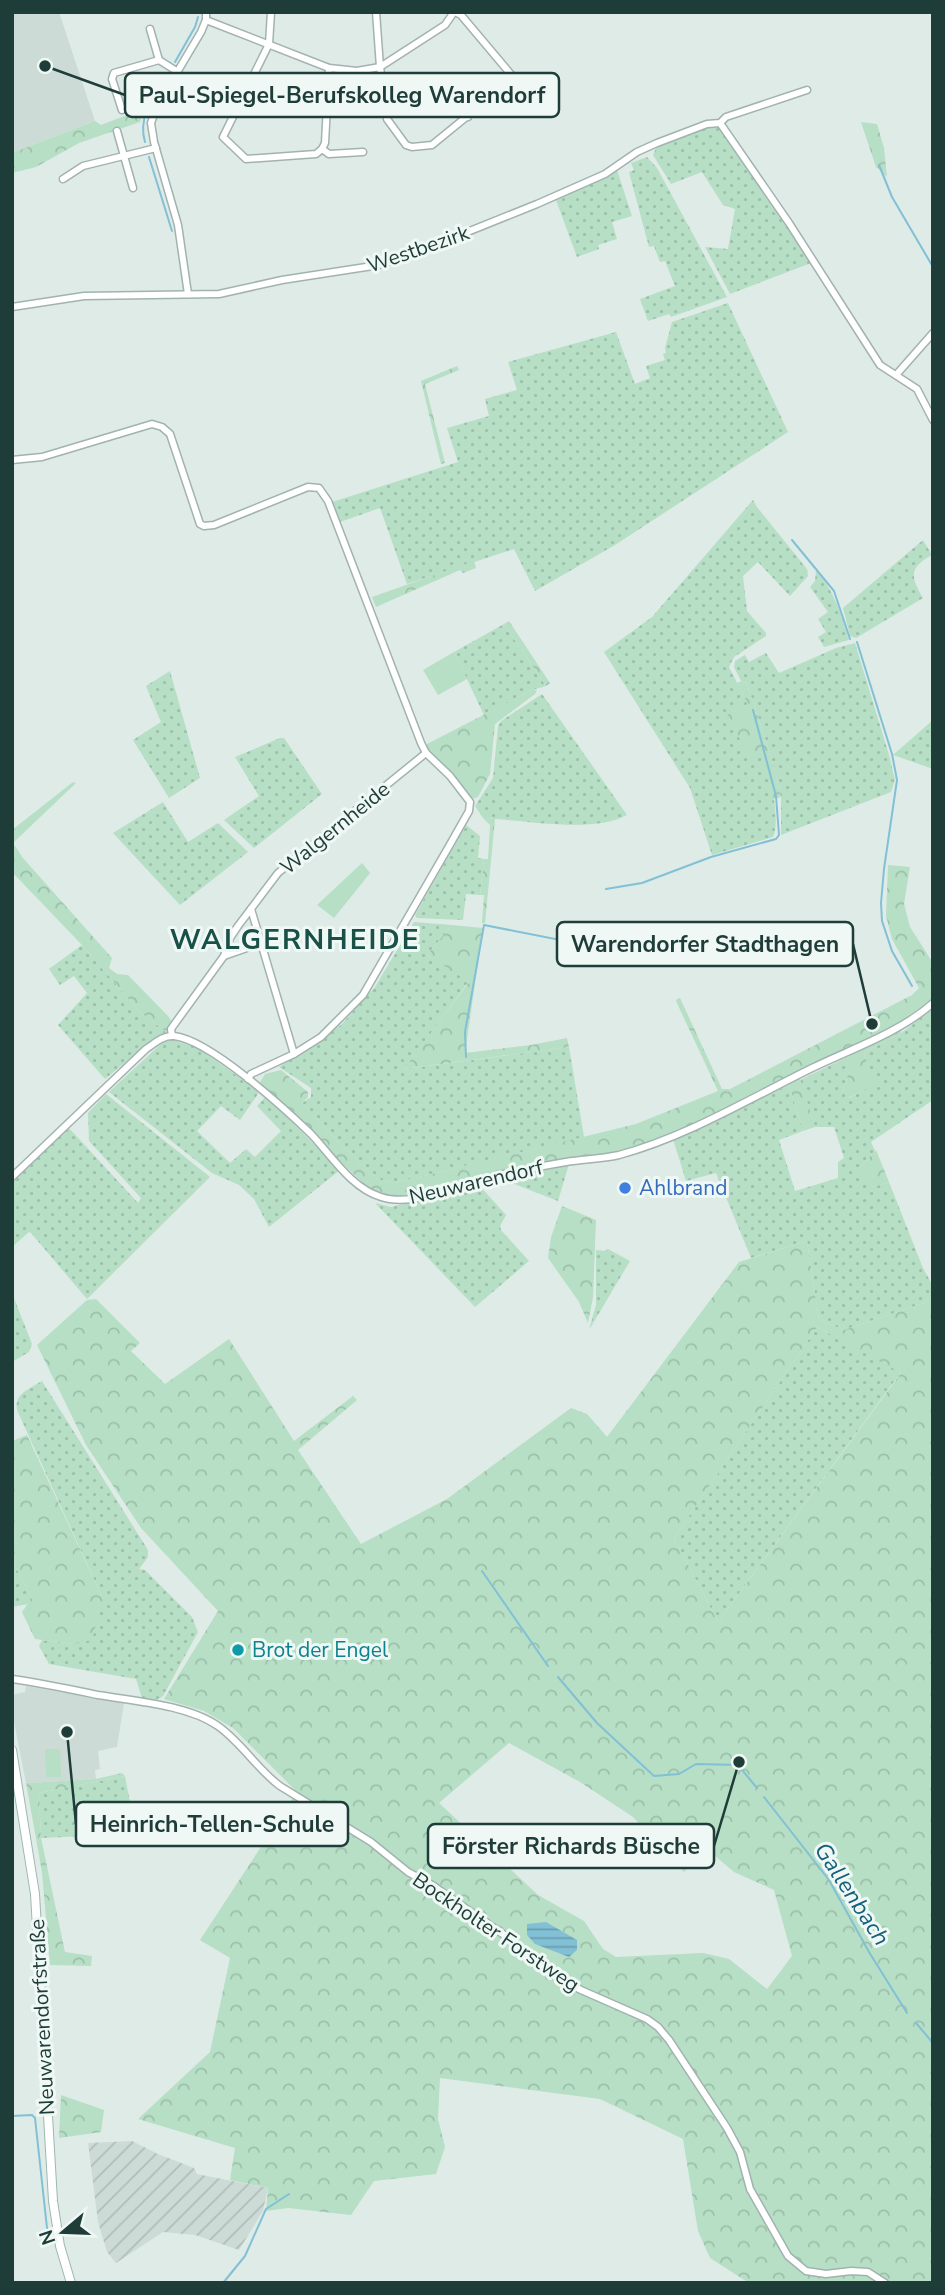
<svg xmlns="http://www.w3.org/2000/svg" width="945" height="2295" font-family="'Nunito Sans',sans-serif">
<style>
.built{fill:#cddbd6}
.industrial{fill:url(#industrial-furrows)}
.grass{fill:url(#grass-dots)}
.forest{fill:url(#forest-crowns);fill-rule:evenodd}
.green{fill:#b6dfc5}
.water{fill:url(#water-rules)}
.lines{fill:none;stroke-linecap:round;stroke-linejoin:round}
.stream{stroke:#82c0d5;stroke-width:2}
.street-casing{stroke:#a2b3af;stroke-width:9}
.secondary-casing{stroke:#9db8b1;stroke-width:10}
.street{stroke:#fff;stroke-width:6}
.secondary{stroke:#fff;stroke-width:8}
.shop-dot{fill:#3f7fe0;stroke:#eff8f4;stroke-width:2.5}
.culture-dot{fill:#0f9aa8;stroke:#eff8f4;stroke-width:2.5}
.labels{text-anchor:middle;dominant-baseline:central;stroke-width:6;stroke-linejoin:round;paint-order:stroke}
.street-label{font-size:21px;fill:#1f3d38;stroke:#eff8f4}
.shop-label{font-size:21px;fill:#366cbe;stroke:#eff8f4;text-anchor:start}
.culture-label{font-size:21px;fill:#0d838f;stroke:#eff8f4;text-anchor:start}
.water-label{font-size:23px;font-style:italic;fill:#15607d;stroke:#eff8f4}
.district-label{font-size:28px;font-weight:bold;letter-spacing:2px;fill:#195048;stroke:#eff8f4}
.leader{fill:none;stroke:#1f3d38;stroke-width:2.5}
.callout-dot{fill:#1f3d38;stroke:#eff8f4;stroke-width:2.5}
.callout{fill:#eff8f4;stroke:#1f3d38;stroke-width:2.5}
.callout-label{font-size:23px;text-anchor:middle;font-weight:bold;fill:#1f3d38}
</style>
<defs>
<pattern id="industrial-furrows" width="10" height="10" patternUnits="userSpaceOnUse" patternTransform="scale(1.75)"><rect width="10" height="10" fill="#cddbd6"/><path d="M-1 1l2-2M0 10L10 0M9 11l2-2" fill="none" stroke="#b0bdb8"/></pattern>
<pattern id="grass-dots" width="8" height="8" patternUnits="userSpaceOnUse" patternTransform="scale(1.75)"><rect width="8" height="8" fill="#b6dfc5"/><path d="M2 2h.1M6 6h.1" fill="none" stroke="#9cc0aa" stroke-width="1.8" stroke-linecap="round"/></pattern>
<pattern id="forest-crowns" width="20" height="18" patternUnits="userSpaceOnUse" patternTransform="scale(1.75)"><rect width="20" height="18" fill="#b6dfc5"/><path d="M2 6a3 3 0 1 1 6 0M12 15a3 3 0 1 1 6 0" fill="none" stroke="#9cc0aa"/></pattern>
<pattern id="water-rules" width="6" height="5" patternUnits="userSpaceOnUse" patternTransform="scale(1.75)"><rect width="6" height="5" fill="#82c0d5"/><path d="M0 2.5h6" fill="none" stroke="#6a9dae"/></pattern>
</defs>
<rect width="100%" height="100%" fill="#dfebe7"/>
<g class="built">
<polygon points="12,12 59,12 95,121 12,153"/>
<polygon points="26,1686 124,1703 117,1747 98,1751 100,1769 95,1770 96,1779 26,1783 12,1712 12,1695 25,1692"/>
</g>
<polygon class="industrial" points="132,2141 158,2154 194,2168 197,2174 268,2188 263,2211 239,2250 195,2235 163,2232 116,2263 107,2252 98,2222 88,2143"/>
<g class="grass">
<polygon points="711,125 721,128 725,133 811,263 730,294 705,247 728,249 735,209 723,205 702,172 671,184 653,155 657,146"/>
<polygon points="647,157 657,168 727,297 671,317 669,314 648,321 640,299 675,286 665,261 660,262 654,246 649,247 629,172 634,170 631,163"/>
<polygon points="617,170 632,216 612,222 617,239 598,245 599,249 577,257 556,200"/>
<polygon points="728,303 788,432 615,545 535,591 514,549 407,584 380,508 340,522 332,502 458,462 447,428 489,416 485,399 517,390 508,362 616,332 635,384 650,378 646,366 665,360 663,354 666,353 665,348 672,322"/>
<path d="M753 500 757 507 807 569 808 576 790 596 758 562 743 576 747 611 766 633V636L734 657 729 667 748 704 728 715C738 727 752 739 761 752 770 768 781 822 773 837L712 855 690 788 604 652 652 617Z"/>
<path d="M923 540 932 555C908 568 911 577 923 598L856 638 850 636 843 608Z"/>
<path d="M816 570C834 591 841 613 849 640L824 647 818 637 826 632 818 619 828 612 810 587 815 581Z"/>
<polygon points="504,624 546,686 532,690 484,715 454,652"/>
<polygon points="855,643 889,755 895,780 891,792 781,835 781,797 771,756 747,684 741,681 734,667 735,661 745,655 749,662 766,653 779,673 836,648"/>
<polygon points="170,671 200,778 169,798 133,740 161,722 146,686"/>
<path d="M542 694 627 815C593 834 523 820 483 818L475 806 493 778 498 726 501 721Z"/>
<polygon points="933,720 933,769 893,755"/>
<polygon points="280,738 284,738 322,794 254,848 224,820 259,796 235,757"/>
<polygon points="163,802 188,842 218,823 248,852 180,905 113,833"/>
<polygon points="466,825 480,836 478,858 484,859 480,895 466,894 463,920 417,918 415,915"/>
<polygon points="414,922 452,925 427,955 469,981 405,1069 569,1047 584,1137 394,1183 377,1179 338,1142 302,1103 311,1097 311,1088 279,1067 341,1025 375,987"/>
<polygon points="82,945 140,1012 166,1032 145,1046 105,1079 58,1025 87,993 74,976 60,985 49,969"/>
<polygon points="933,1009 933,1100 871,1142 875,1151 861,1166 862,1173 873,1187 889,1182 923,1268 933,1286 933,1300 844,1330 819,1320 807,1241 751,1258 716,1173 686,1181 673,1139 789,1085 803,1131 779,1140 795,1191 838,1178 838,1162 844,1158 834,1127 815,1127 800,1080 849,1056 849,1071 843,1091 849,1098 874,1084 864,1059 865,1052 901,1033"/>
<polygon points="173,1040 198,1048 258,1091 258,1094 240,1120 221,1106 197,1131 230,1163 246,1149 255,1157 281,1131 257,1106 266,1096 340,1170 269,1227 254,1199 239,1185 212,1173 109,1092 163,1042"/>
<polygon points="106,1094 210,1177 87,1299 31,1233 29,1232 12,1247 12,1182 69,1128 138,1203 141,1198 89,1141 88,1113"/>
<polygon points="569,1164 558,1201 504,1180 503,1178"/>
<polygon points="478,1184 506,1215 500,1226 501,1230 529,1261 475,1307 375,1203 391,1207"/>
<polygon points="608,1249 630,1261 589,1330 596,1305 596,1250 605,1251"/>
<polygon points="12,1293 32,1344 29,1352 12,1362"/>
<polygon points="817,1327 901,1372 718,1622 674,1538"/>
<path d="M42 1381 148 1550V1557L139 1569 145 1570 192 1617 198 1632 163 1696 155 1701 142 1698 136 1679 49 1664 39 1646 42 1640 74 1644 103 1599 17 1410C14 1393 30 1389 42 1381Z"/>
<polygon points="12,1560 32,1598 28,1604 12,1607"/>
<polygon points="125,1776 136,1834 41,1838 39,1793"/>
</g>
<g class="forest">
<polygon points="145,108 140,122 79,143 36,167 12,173 12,153 95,121 101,125"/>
<polygon points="861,122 877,124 884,148 887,177 876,167"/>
<polygon points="457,366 459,370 425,384 445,463 441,464 421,381"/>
<polygon points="474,561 476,568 463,573 460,570 376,607 372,597"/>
<polygon points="509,621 550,683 546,686 504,624"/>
<polygon points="741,681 747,684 771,756 781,797 774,799 761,753 749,757 727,715 748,704 737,683"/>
<polygon points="532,690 537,690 535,694 495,724 490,774 478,797 472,799 426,749 427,744"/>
<polygon points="73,782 76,783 13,843 23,858 112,958 109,968 117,974 128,975 168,1016 172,1022 166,1032 140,1012 82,945 12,872 12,830"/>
<polygon points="483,818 495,819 485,923 482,923 484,895 480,895 484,859 488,859 490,825"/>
<path d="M888 865 910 867 904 904 910 927 933 963V999L903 1020 901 1033 865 1052 864 1059 875 1084 848 1098 843 1091 849 1071V1054L843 1050 798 1072 815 1127 803 1131 789 1085 780 1080C712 1114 642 1157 565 1158L394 1198 372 1191 332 1154 294 1112 259 1084 265 1074 281 1070 308 1092V1097L302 1103 338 1142 377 1179 394 1183 636 1124 718 1091 676 1001 677 999 680 998 722 1089H730L912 995 919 988 892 939 886 916Z"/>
<polygon points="452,925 483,928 465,1053 531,1045 567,1038 569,1047 404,1069 469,982 427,955"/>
<polygon points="876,1150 889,1182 873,1187 861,1173 861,1166"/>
<polygon points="562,1206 596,1220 593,1297 588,1323 579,1302 548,1258 551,1237"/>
<path d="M807 1241 819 1320 844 1330 933 1300V2283H749L710 2258 698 2231 683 2139 600 2099 440 2078 438 2119 445 2147 436 2174 374 2181 351 2215 288 2208 266 2211 268 2188 230 2180 235 2148 138 2119 210 2052 230 1958 200 1940 297 1792 233 1728 204 1711 164 1699 218 1611 141 1528 86 1445 37 1345 87 1300 96 1299 140 1343 131 1351 165 1384 229 1339 294 1441 353 1396 357 1400 298 1450 361 1544 447 1499 571 1408 587 1414 607 1437 739 1262ZM817 1327 901 1373 718 1622 674 1538ZM509 1743 580 1782 633 1817 684 1872 708 1850 734 1872 774 1890 792 1956 767 1989 729 1959 703 1953 616 1957 603 1949 584 1921 538 1895 439 1803Z"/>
<polygon points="27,1435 103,1599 92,1640 74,1644 35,1639 22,1612 32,1598 12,1560 12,1441"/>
<polygon points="122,1773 125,1776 39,1793 41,1838 65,1952 92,1956 91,1966 50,1965 42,1872 26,1783 96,1779"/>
<polygon points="61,2095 104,2110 101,2132 59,2138"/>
</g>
<g class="green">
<polygon points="454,652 467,679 438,695 423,670"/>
<polygon points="362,863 370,873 334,918 317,905"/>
<polygon points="45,1749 60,1749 61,1777 46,1777"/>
</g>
<polygon class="water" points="546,1922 577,1940 577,1950 569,1957 535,1944 527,1935 527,1924"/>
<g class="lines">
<g class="stream">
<polyline points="175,62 195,27 198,17"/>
<path d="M145 142C137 116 155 95 168 73"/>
<polyline points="149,157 172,231"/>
<polyline points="879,165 892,197 933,267"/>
<polyline points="792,540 834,591 850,639"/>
<polyline points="857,642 892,754 897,780 884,869 881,903 882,921 892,951 912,986"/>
<polyline points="606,889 642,883 711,857 776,839 779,835 776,796 753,710"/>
<polyline points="466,1057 465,1032 484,925 596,947"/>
<polyline points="482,1571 548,1666"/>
<polyline points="558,1677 597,1723 654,1776 679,1774 696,1764 738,1765 757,1788"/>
<polyline points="764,1797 829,1880 869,1952 907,2013"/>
<polyline points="916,2023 933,2043"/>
<polyline points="12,2116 32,2115 35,2118 47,2228"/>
<polyline points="223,2283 245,2256 266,2209 289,2194"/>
</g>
<defs>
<g id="street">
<polyline points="271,12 269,44 223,137 246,159 316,154 322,149 325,143 329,68"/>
<polyline points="376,12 380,67 387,119 406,145 412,147 432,145 514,78 461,15 455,12"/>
<polyline points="206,20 329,68 357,71 380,67 445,25 454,12"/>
<polyline points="150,29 159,60"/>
<polyline points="514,78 533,101"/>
<polyline points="245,92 271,104"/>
<polyline points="434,106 449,95 468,117"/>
<polyline points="122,110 112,79 114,73 159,60 178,72"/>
<polyline points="720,123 789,223 880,365 917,389 933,420"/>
<polyline points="117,131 133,188"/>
<polyline points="322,149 329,154 363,152"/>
<polyline points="63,179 83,166 156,148"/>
<polyline points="188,294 178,225 154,142 151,123 157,106 201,32 206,20 206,12"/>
<polyline points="12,307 84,296 219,294 282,280 379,265 435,245 537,204 605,174 637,152 657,143 707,124 720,123 726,117 807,90"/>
<polyline points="896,375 933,333"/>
<polyline points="12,460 42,457 152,424 162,427 170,434 200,524 204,526 214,525 308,487 319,488 328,501 421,743 426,753 450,776 470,802 469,811 448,848 363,995 321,1037 294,1054 251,1074 248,1079"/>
<polyline points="251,909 294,1054"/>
<polyline points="224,956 261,943"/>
<polyline points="172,1036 171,1029 176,1022 224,956 230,938 238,926 278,873 426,753"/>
<path d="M12 1177 146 1049C155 1043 163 1035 174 1036 210 1040 284 1108 311 1134 331 1155 351 1188 381 1197 414 1208 461 1184 494 1176 517 1171 542 1166 566 1162 584 1159 601 1159 619 1155 686 1137 749 1099 812 1068 851 1049 899 1033 933 1003"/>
<path d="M12 1679C41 1683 69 1689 98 1695 134 1701 188 1705 218 1726 242 1743 257 1769 280 1786L371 1842 408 1872 432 1885 510 1939 553 1975 581 1990 647 2019 658 2027 669 2040 727 2128 740 2152 750 2189 788 2256 806 2271 826 2274 851 2271 868 2272 885 2283"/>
</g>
<polyline id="secondary" points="12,1750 35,1894 53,2201 60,2246 71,2283"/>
</defs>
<use href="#street" class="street-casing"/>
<use href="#secondary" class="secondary-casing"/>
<use href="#street" class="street"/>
<use href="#secondary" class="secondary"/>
</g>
<circle class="shop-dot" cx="625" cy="1188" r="7"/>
<circle class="culture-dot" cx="238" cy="1650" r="7"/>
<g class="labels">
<g class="street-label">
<text transform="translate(418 249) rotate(-19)">Westbezirk</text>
<text transform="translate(335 828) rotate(-39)">Walgernheide</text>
<text transform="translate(476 1182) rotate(-13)">Neuwarendorf</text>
<text transform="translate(496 1932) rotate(34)">Bockholter Forstweg</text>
<text transform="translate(42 2017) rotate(-93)">Neuwarendorfstraße</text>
</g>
<g class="shop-label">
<text x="639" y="1188">Ahlbrand</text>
</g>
<g class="culture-label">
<text x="252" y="1650">Brot der Engel</text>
</g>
<g class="water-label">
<text transform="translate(852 1894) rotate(57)">Gallenbach</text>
</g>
<g class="district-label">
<text x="295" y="940">WALGERNHEIDE</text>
</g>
</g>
<path class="leader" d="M45 66L125 95M872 1024L853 944M67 1732L76 1824M739 1762L714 1846"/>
<g class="callout-dot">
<circle cx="45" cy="66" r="7"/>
<circle cx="872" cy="1024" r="7"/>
<circle cx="67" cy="1732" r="7"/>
<circle cx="739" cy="1762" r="7"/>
</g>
<g class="callout">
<rect x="125" y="73" width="434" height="44" rx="7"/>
<rect x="557" y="922" width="296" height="44" rx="7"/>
<rect x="76" y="1802" width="272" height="44" rx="7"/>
<rect x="428" y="1824" width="286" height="44" rx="7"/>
</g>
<g class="callout-label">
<text x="342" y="103">Paul-Spiegel-Berufskolleg Warendorf</text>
<text x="705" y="952">Warendorfer Stadthagen</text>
<text x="212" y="1832">Heinrich-Tellen-Schule</text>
<text x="571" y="1854">Förster Richards Büsche</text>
</g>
<rect width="945" height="2295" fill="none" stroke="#1f3d38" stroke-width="28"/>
<g transform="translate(63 2232) rotate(251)" stroke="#eff8f4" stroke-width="5" paint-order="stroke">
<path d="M0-5L12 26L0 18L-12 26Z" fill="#1f3d38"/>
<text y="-10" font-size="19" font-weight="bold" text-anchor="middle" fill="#1f3d38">N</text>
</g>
</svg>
